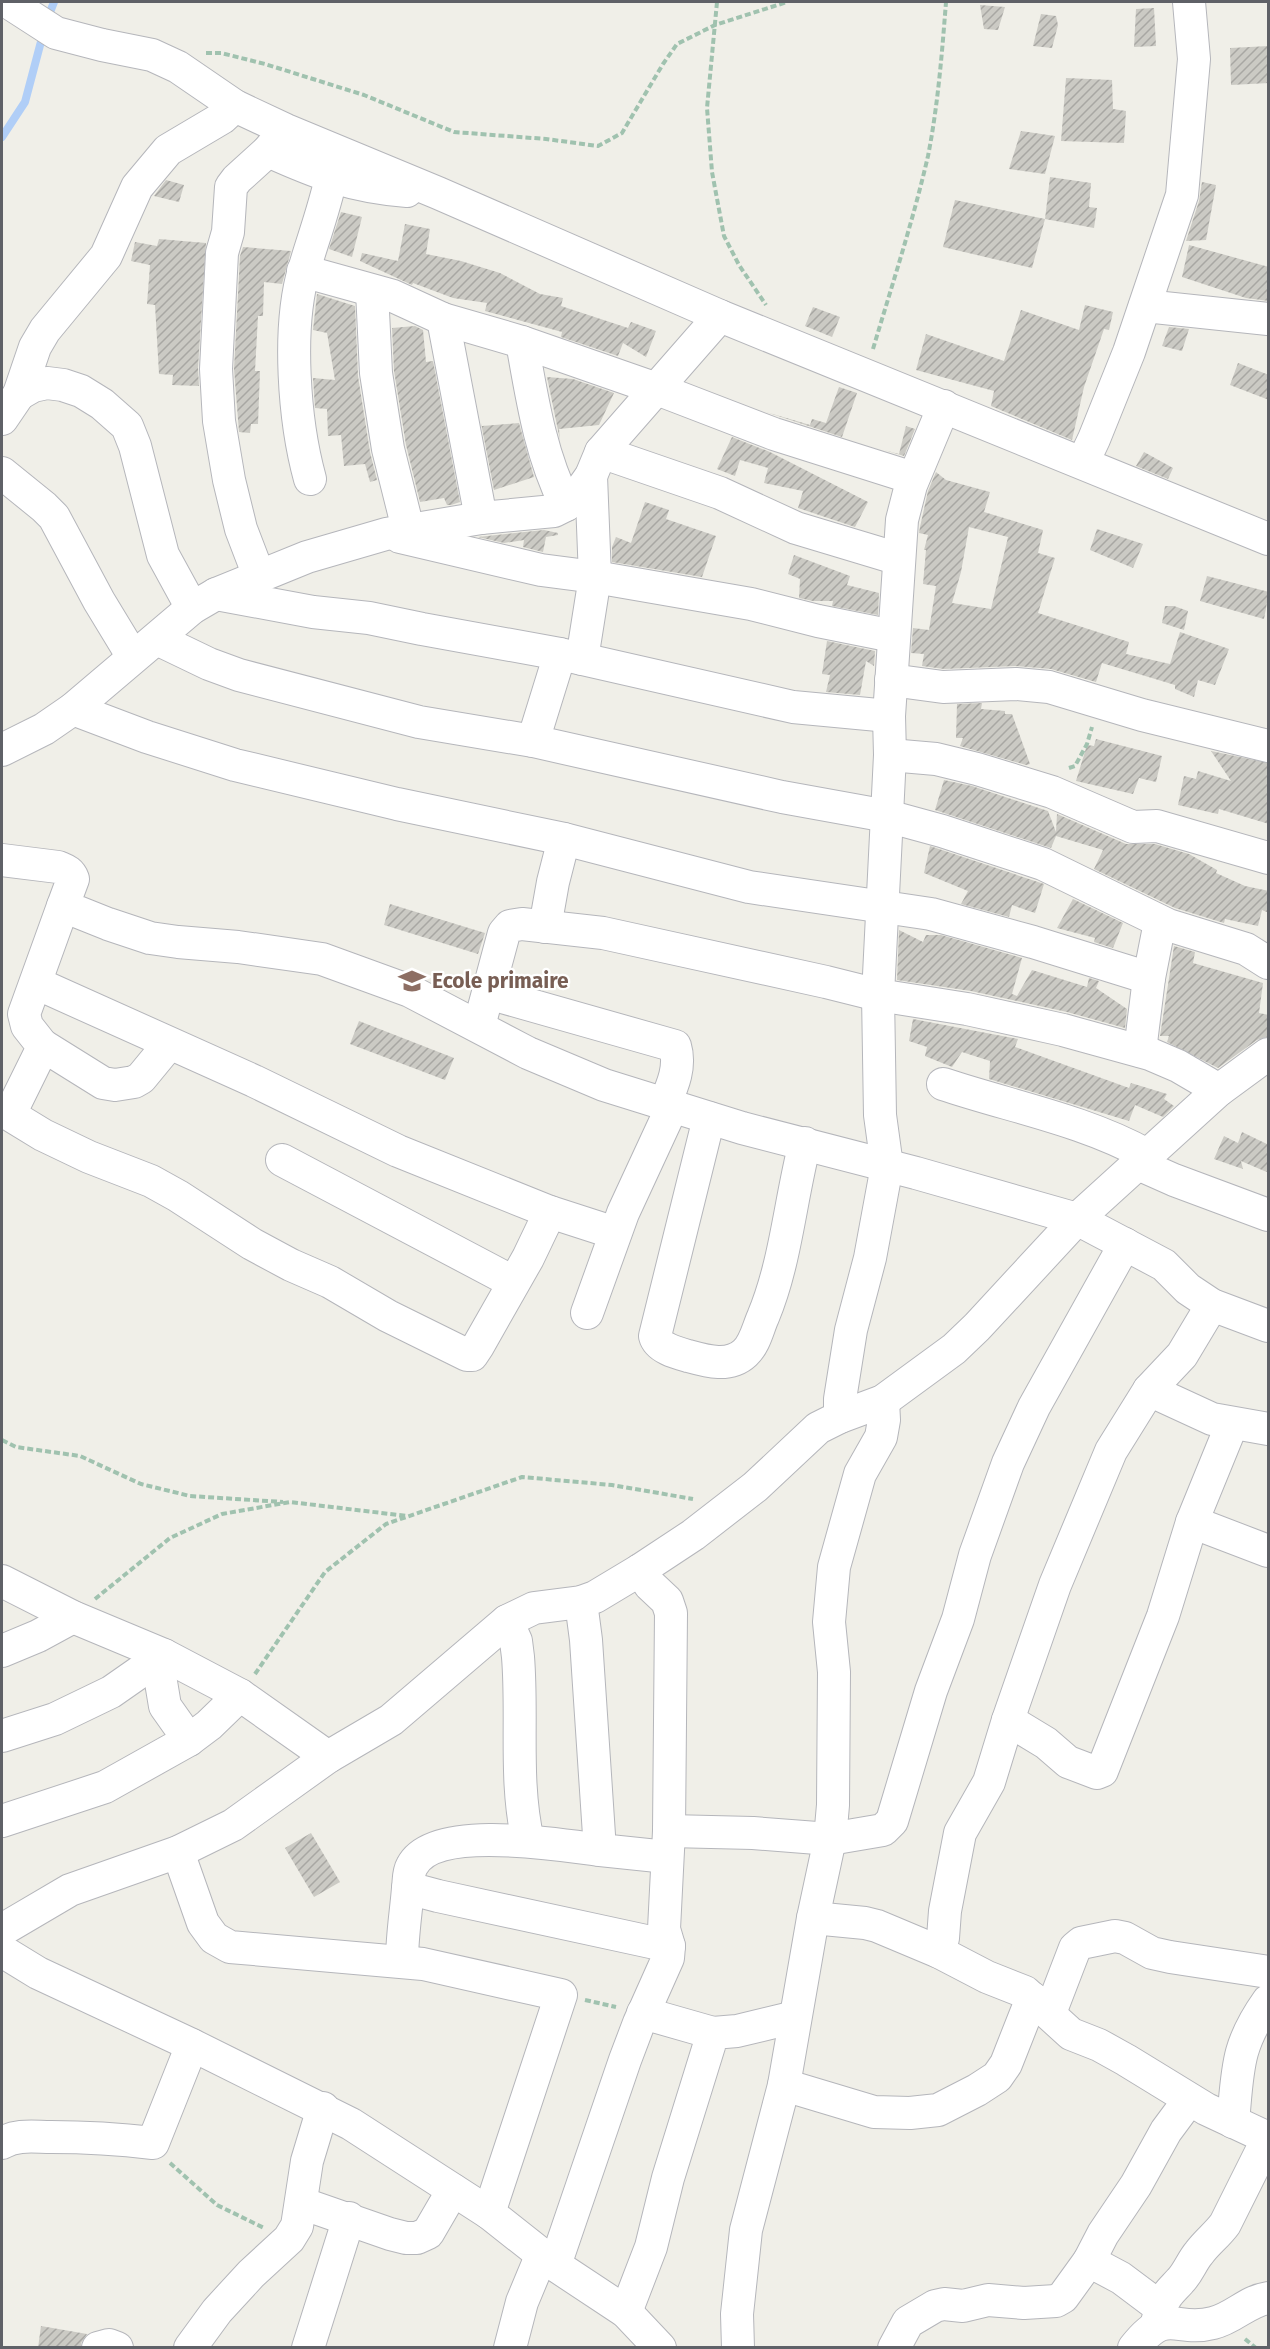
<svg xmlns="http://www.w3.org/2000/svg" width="1270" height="2349" font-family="'Fira Sans',sans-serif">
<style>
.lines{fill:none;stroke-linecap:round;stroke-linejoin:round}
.stream{stroke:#b0cef7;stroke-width:8}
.building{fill:url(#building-hatch);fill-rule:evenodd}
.minor-casing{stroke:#b5b6bb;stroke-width:34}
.path{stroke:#a0c2af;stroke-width:4;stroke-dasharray:6 3;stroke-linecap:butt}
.minor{stroke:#fff;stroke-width:32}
.labels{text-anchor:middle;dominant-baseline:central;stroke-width:4.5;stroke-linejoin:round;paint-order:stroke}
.education-label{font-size:21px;font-weight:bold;fill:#785e54;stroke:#fff;text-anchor:start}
</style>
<defs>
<pattern id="building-hatch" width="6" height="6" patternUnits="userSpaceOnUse" patternTransform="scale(1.5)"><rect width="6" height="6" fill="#cbcac4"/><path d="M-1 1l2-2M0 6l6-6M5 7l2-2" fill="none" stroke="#a8a7a3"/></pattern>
</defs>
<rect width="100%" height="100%" fill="#f0efe8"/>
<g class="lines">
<g class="stream">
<polyline points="47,20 54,2"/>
<polyline points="2,137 25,102 43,34"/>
</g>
</g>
<g class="building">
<polygon points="980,5 1005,7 998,30 984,29"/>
<polygon points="1154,8 1156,46 1134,47 1136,9"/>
<polygon points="1041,14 1056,16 1058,25 1052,48 1033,46"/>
<polygon points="1269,46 1269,83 1231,85 1230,48"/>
<polygon points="1066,78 1112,80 1113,109 1126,111 1124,143 1061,141"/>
<polygon points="1021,131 1055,136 1045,174 1009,169"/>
<polygon points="1050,177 1091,183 1089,207 1097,208 1094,228 1045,219"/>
<polygon points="166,180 184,185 179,202 154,196"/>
<polygon points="1202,182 1216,185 1206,240 1186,241 1199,201"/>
<polygon points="955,200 1045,219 1032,268 943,247"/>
<polygon points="341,212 362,217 352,257 329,249"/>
<polygon points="405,224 430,229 426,254 461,261 500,273 540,294 563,298 561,306 628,328 631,322 656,331 646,357 623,343 618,356 561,337 562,332 485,311 487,303 453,298 413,283 412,285 360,261 362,253 398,261"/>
<polygon points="159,239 206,243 198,368 199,386 172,385 173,375 159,374 155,305 147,304 150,265 131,261 135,242 157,246"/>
<polygon points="1189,245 1269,267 1269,301 1246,298 1182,277"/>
<polygon points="243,247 291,251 282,284 264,282 263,316 258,316 255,371 260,371 258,424 251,424 250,433 239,432 234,369 240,256"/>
<polygon points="317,294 355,306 358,376 370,452 377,480 370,482 365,464 344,466 341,435 328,436 327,409 315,408 313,378 335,380 327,333 313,330"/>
<polygon points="1085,305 1113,312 1109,330 1104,329 1084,387 1072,440 991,406 994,391 916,370 926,334 1004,361 1021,310 1079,330"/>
<polygon points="813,307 840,317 832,337 805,326"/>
<polygon points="415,326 423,330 426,362 433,361 460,502 451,505 447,505 444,498 420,502 406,445 394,371 392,328"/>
<polygon points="1169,327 1189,329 1182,351 1162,346"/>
<polygon points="1238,363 1269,375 1269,400 1230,385"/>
<polygon points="547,377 573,379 614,393 599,425 559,429 560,440"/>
<polygon points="839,387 857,393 842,437 766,412 810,425 812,419 826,423"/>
<polygon points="481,423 482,426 519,423 534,477 494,490"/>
<polygon points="906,426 915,429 904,456 884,450 899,454"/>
<polygon points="732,437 770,452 868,502 855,527 798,508 803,491 764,483 768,468 740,460 735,476 717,469"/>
<polygon points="1144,452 1173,468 1168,479 1136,466"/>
<path d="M936 472 946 480 990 492 984 512 1043 530 1038 553 1055 558 1038 613 1129 642 1126 654 1170 664 1180 632 1229 649 1215 685 1198 680 1194 697 1175 689V685L1102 663 1096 682 1051 669 1015 666 944 669 922 666 924 654 911 653 913 628 929 630 936 586 923 584 926 550H924L928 535 919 533 920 527 928 491ZM969 527 1008 537 991 609 952 603 961 572Z"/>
<polygon points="645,502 669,510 666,519 716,536 702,577 612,562 612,547 616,537 631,543"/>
<polygon points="1097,529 1143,544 1133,568 1090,550"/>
<polygon points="544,530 558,533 558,535 546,537 543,552 523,547 524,540 504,543 478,537"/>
<polygon points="794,555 850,576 847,585 879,593 878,615 832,606 833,601 813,601 799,598 800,579 788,574"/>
<polygon points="1207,576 1269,592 1264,619 1200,601"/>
<polygon points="1165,606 1174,606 1188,611 1184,630 1162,623"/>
<polygon points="827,641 875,651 874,666 866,661 860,695 826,692 830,675 822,674"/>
<polygon points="982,703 981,709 1005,711 1005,714 1012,714 1030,764 1026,765 960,746 963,738 956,738 957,704"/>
<polygon points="1096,739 1162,756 1156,782 1139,778 1133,794 1076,781 1087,745 1094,746"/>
<polygon points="1211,751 1269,763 1269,824 1219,809 1218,814 1178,805 1184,776 1196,779 1198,771 1231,781"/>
<polygon points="944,780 972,786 1048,811 1056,832 1057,814 1126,844 1155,844 1189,854 1217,870 1216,873 1245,886 1269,891 1269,913 1262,910 1258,926 1225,919 1224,923 1175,908 1094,869 1103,850 1056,836 1051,848 935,810"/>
<polygon points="930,846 1044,884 1035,913 1012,905 1009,917 961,904 968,891 924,873"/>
<polygon points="1073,899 1123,923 1113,948 1094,942 1095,938 1057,928"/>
<polygon points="390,904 485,933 478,954 384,925"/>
<polygon points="899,930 923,942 926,935 941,935 1022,958 1012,994 1017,996 1032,970 1087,987 1089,978 1099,981 1096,988 1127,1009 1125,1028 1067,1012 971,991 897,980"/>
<polygon points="1174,946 1195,952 1193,963 1263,983 1259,1013 1269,1015 1269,1036 1257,1040 1218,1068 1167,1042 1169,1036 1160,1036"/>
<polygon points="913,1019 1018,1039 1015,1047 1129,1088 1131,1083 1167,1094 1164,1099 1174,1106 1163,1117 1135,1105 1129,1121 989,1079 990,1061 962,1052 952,1067 925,1056 927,1047 909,1041"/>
<polygon points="359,1021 454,1058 445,1080 350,1044"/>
<polygon points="1242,1132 1269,1145 1269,1173 1241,1161 1243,1169 1214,1159 1224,1136 1238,1143"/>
<polygon points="311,1833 340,1882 314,1897 285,1848"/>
<polygon points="41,2326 87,2334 81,2343 81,2348 38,2348"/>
</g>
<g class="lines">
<defs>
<g id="minor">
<polyline points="8,2 56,33 102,45 152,55 178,67 235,106 286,130 438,193 720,316 1268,539"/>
<path d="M281 135 268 151C317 173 352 187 407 191"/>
<polyline points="303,271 393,296 443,319 522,342 657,389 774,434 913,478"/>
<polyline points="372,291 376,373 388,449 408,529"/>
<polyline points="1145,306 1268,319"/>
<polyline points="443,319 481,518"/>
<path d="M522 342C532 398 540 454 566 505"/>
<polyline points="19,394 33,386 47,383 63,385 81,391 102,404 127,426 135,446 163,555 192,608"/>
<polyline points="2,419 19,394 35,347 45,330 106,256 137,187 168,150 222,118 235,106"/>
<polyline points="601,452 720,493 796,528 899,559"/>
<polyline points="1083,462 1094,439 1129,352 1182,195 1194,59 1189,2"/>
<polyline points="2,473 44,507 54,517 99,601 133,657"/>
<path d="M310 479C294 421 287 328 304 270 313 239 324 210 331 178"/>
<polyline points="400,537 541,570 595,577 751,604 818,621 893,636"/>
<polyline points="259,576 241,529 229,480 219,421 216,369 222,253 228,232 231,187 237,179 268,151"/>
<polyline points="216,594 313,612 369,618 422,629 560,654 793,707 889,716"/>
<polyline points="157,639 209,664 239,675 419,722 533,741 782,797 887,816 942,831 1043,864 1168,925 1246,949 1268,963"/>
<polyline points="582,659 595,577 591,476"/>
<polyline points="891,680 943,687 1016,684 1049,687 1142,715 1268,746"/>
<polyline points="73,709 147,737 235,765 397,804 564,839 749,887 931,914 1033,942 1149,978 1160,922"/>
<polyline points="533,741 560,654"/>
<polyline points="2,750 44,729 73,709 192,608 216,594 307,557 386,534 481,518 554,511 566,505 581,490 591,476 601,452 720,316"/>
<polyline points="890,755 936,759 977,769 1052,792 1133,827 1157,826 1268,858"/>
<path d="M2 860 58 867C65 870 70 871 73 879L63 906 108 924 150 938 178 942 238 947 322 959 410 991 528 1053 604 1085 742 1128 916 1173 1077 1219 1164 1265 1188 1289 1212 1305 1268 1326"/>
<polyline points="545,927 553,882 564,839"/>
<polyline points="36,983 254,1081 398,1151 550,1212 615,1233"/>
<path d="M488 993 675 1046C681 1066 673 1085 665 1103"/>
<polyline points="479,1026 504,933 510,926 522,924 603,933 826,982 878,995 967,1009 1063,1030 1150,1054 1178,1066 1219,1090"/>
<polyline points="42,1045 103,1083 115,1085 134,1082 141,1078 169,1044"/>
<polyline points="1140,1051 1149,978"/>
<path d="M943 1084C1012 1107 1084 1120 1147 1155"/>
<polyline points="2,1110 43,1135 89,1157 151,1181 178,1196 252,1244 291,1265 330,1282 388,1316 467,1355 472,1355 478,1346 528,1258 550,1212"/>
<polyline points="10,1114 42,1049 42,1045 27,1026 24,1014 63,906"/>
<path d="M709 1118 655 1336C658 1348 677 1353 688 1356 706 1361 729 1368 745 1353 755 1344 758 1328 763 1317 786 1262 790 1201 805 1143"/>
<polyline points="282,1160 513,1282"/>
<polyline points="1138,1164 1174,1180 1268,1215"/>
<polyline points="587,1313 623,1213 673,1105"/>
<polyline points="1149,1390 1212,1419 1268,1429"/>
<polyline points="840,1417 840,1399 851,1330 870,1258 887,1166 880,1115 878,995 890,755 889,716 902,520 911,485 944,406"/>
<polyline points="1192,1522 1268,1551"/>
<polyline points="2,1581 73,1617 164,1655 240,1695 328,1757"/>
<polyline points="581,1602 586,1640 600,1850 667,1857"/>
<path d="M507 1621 516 1641 518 1657C523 1718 514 1780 528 1841"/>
<polyline points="2,1651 38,1636 73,1617"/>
<polyline points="151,1664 160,1676 165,1706 189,1740"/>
<polyline points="1008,1720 1046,1743 1068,1762 1097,1773 1102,1771 1163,1616 1192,1522 1232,1424"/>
<polyline points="2,1736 55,1719 111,1692 164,1655"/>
<polyline points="2,1821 105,1787 189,1740 209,1725 240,1695"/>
<polyline points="669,1831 753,1833 830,1839 883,1830 892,1821 931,1691 958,1619 975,1555 1008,1463 1034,1407 1125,1244"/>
<polyline points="178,1852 203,1923 214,1938 230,1947 423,1964 561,1995 489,2213"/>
<polyline points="408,1888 438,1896 669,1946"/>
<polyline points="813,1918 865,1923 877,1926 939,1952 987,1977 1025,1992 1071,2034 1099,2045 1126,2060 1206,2109 1268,2138"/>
<polyline points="2,1930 70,1890 178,1852 233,1825 328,1757 391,1720 507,1621 534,1608 581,1602 595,1597 640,1570 693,1535 755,1487 818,1428 840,1417 883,1401 954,1349 977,1327 1077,1219 1219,1090 1268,1054"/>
<polyline points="2,1951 38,1973 192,2045 351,2124 489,2213 555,2265 626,2312 660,2348"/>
<polyline points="939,1952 943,1938 945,1911 960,1833 989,1782 1008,1720 1055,1585 1111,1451 1149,1390 1182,1355 1212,1305"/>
<path d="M402 1961C402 1936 406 1913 408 1888 409 1881 408 1873 412 1866 434 1823 561 1845 600 1850"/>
<polyline points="643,2013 713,2033"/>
<polyline points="1050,2013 1075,1948 1081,1943 1115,1936 1125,1938 1152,1953 1170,1957 1268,1972"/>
<polyline points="784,2085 874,2112 910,2113 938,2110 977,2090 997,2077 1006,2064 1032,1998"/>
<path d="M1233 2122C1238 2069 1236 2046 1268 2001"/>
<path d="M2 2143C17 2134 34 2137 51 2137 86 2137 119 2139 153 2143L192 2045"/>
<polyline points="301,2203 390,2234 406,2238 417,2238 428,2233 453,2190"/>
<polyline points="1089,2261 1103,2234 1136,2185 1166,2131 1189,2100"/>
<polyline points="555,2265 625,2060 639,2023 668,1958 669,1946 664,1929 669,1831 671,1613 667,1601 650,1585 640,1570"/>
<path d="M1161 2308C1165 2295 1172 2290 1180 2281 1188 2273 1192 2261 1199 2253 1207 2242 1217 2235 1225 2224L1268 2138"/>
<polyline points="626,2312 651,2247 668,2178 713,2033 737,2031 795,2017"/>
<polyline points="98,2348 109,2345 117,2348"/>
<polyline points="190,2348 217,2311 251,2274 289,2239 297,2226 307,2161 323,2108"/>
<polyline points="308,2348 349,2218"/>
<polyline points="510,2348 522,2302 542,2254"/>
<polyline points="738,2348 737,2314 746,2230 784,2085 813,1918 830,1839 833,1805 834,1672 829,1622 834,1567 860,1474 881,1437 884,1420 883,1401"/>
<polyline points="894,2348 908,2322 935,2306 944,2304 963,2306 988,2300 1024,2303 1056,2301 1063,2297 1089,2261 1121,2278 1161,2308 1156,2326"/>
<path d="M1134 2348C1168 2305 1174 2333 1213 2323 1234 2318 1247 2301 1268 2298"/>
</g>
</defs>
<use href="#minor" class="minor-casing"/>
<g class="path">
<polyline points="717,2 707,108 712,172 724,236 739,265 766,305"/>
<polyline points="206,53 221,53 265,64 364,95 454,132 546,139 598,146 622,133 663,64 677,44 715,25 787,2"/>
<path d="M873 349C892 285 913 221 928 156 938 105 942 53 946 2"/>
<polyline points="1069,768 1075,766 1087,744 1092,727"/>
<polyline points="2,1440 16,1447 80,1456 141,1484 190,1496 283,1502"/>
<polyline points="95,1599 170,1538 222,1514 290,1502 407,1516"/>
<polyline points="255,1674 325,1572 386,1524 522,1477 612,1485 693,1499"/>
<polyline points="585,2000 616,2007"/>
<polyline points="170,2163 217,2205 264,2228"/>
<polyline points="1245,2339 1256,2348"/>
</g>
<use href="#minor" class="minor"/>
</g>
<defs>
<symbol id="school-bare" viewBox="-9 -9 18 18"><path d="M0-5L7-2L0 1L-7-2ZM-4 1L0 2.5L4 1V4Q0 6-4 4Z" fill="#8d6e63" stroke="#fff" stroke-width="2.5" paint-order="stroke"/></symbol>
</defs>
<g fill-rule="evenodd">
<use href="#school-bare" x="393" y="962" width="38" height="38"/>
</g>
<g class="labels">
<g class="education-label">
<text x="432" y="981">Ecole primaire</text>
</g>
</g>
<rect width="1270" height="2349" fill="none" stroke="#5f6167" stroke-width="6"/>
</svg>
